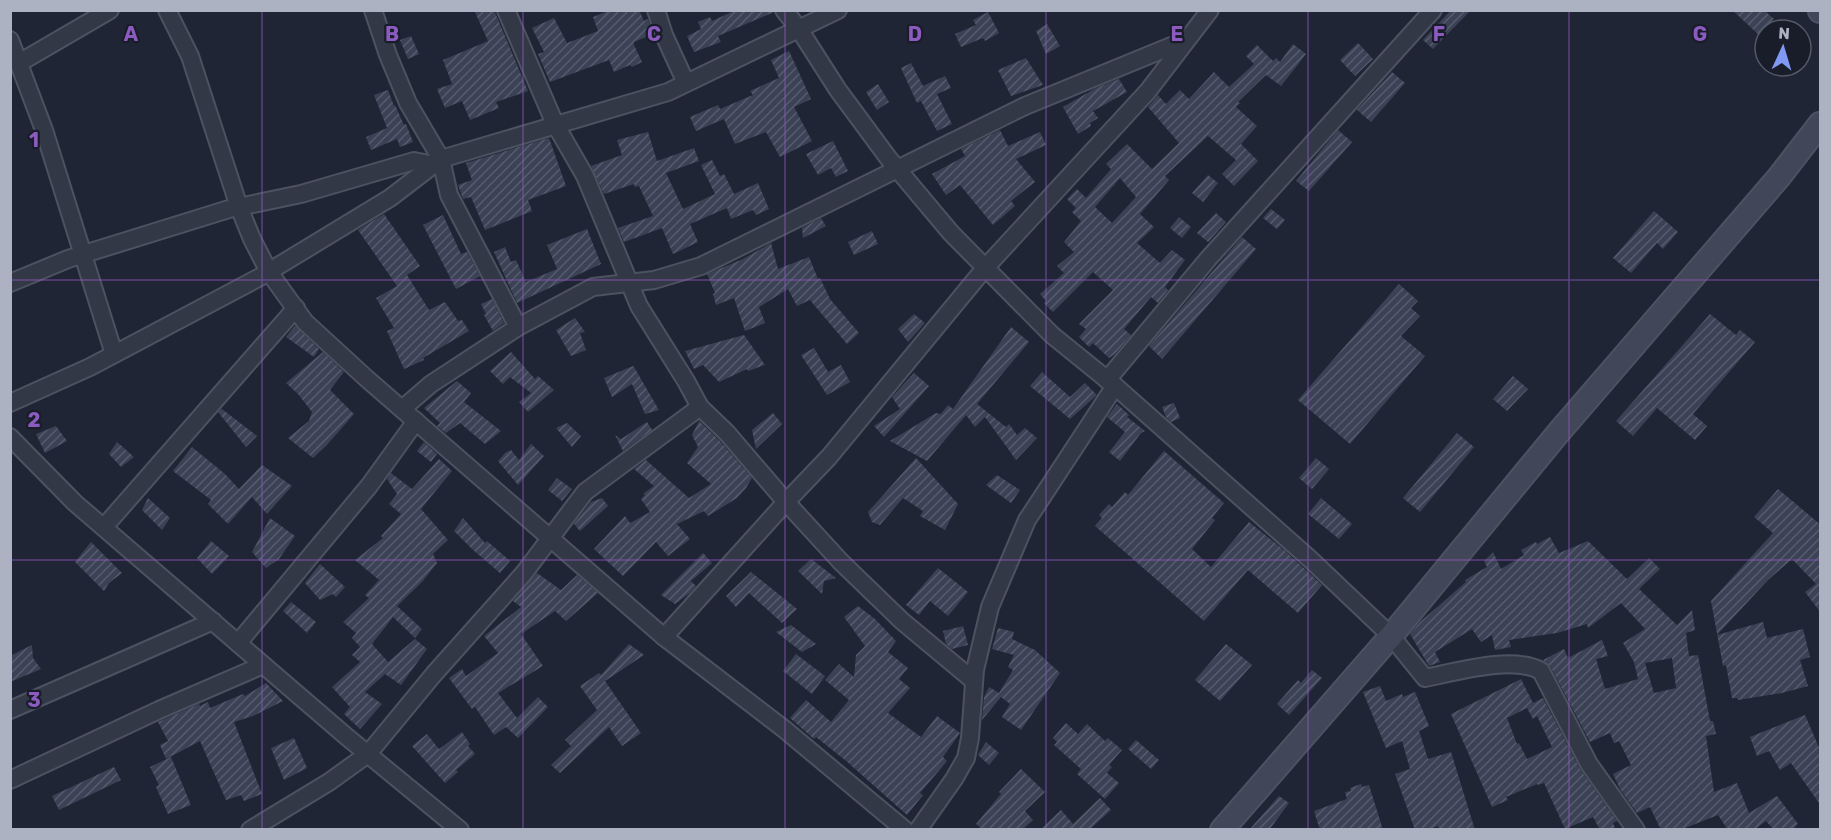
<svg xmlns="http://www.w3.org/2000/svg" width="1831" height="840" font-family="Rubik,sans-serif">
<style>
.building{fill:url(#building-hatch);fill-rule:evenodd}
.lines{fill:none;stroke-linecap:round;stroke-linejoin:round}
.street-casing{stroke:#4d5261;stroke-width:20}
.secondary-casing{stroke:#4d5261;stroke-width:26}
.street{stroke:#333846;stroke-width:16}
.secondary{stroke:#414659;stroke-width:22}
.grid{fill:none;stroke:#8c5bc0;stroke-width:1.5;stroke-opacity:0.55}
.grid-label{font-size:20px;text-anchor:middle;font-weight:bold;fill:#8c5bc0;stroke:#191d2a;stroke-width:4.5;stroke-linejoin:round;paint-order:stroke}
</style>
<defs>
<pattern id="building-hatch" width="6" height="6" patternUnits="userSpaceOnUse" patternTransform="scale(1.5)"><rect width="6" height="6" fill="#3c4256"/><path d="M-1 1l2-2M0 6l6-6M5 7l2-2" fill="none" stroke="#565b6d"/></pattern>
</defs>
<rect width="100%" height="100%" fill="#202535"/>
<g class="building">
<polygon points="474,10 494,10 528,91 496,102 499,108 470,120 462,101 445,108 437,89 452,84 443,60 488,41"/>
<polygon points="611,10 639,10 644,21 648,19 653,34 634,42 634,45 642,62 632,67 630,65 614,72 609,60 550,82 538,54 544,52 532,28 554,18 567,43 598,31 593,17"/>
<polygon points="736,10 774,10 774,12 718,36 721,42 694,52 687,36 701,29 698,22 710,17 712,21"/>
<polygon points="1451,10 1471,10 1433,49 1423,40"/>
<polygon points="1732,10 1764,10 1774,19 1759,35"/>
<polygon points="988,12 999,33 985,41 983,38 961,47 955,34 976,25 973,20"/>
<polygon points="1047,24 1060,46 1046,54 1036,31"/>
<polygon points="411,36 419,54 408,59 400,40"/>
<polygon points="1358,43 1373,59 1355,76 1340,60"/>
<path d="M1293 44 1306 54 1281 86 1266 75 1238 102 1240 103 1236 107 1257 126 1241 144 1258 161 1234 186 1222 174 1236 160 1208 136 1165 176 1169 180 1140 214 1154 227 1137 243 1160 263 1172 250 1185 260 1165 287 1168 290 1158 303 1151 297 1124 329 1131 335 1115 354 1109 358 1093 343 1089 347 1079 337 1086 329 1079 324 1113 290 1093 272 1053 312 1044 303 1046 301 1040 294 1064 273 1057 266 1074 252 1064 242 1081 221 1072 212 1076 208 1067 199 1077 189 1086 198 1111 169 1106 164 1127 144 1152 169 1179 143 1148 107 1158 95 1166 104 1180 90 1189 99 1214 72 1229 87 1254 64 1246 56 1257 45 1273 61 1276 58 1280 62ZM1120 178 1136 197 1112 223 1095 207Z"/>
<polygon points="789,51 811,99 794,107 812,141 780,157 766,132 735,144 724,119 696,131 690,117 718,105 720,109 753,95 750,91 779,78 771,60"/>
<polygon points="1026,58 1043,85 1011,96 998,70"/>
<polygon points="911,63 923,86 945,76 951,88 937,94 952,124 937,131 921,101 917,103 901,68"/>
<polygon points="1392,72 1405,83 1371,122 1357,110"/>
<polygon points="1119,79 1127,92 1093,111 1098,118 1090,123 1091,126 1078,134 1063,107 1096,88"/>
<polygon points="878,84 889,102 877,110 866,92"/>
<polygon points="388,90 394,106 395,105 404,125 406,124 413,142 400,147 397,139 371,150 366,137 387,128 374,95"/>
<polygon points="1000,130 1008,146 1040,132 1046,145 1016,159 1035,182 1011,201 1015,206 993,225 960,185 946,195 932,174 965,156 961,149"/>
<polygon points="1338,130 1352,142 1309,191 1296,181"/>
<polygon points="648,132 657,161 694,148 699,161 666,173 683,209 715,194 701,165 712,160 720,176 724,174 734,194 758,183 769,209 756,215 753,210 731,219 727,208 690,224 698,242 673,254 662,228 624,242 618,228 653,216 639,186 635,187 634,184 604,194 591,166 622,155 617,140"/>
<polygon points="549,138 566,186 528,200 532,211 485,230 471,197 463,199 458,185 472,180 466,163"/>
<polygon points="833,141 848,171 836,177 831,168 818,175 806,154"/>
<polygon points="1208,175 1218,183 1203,202 1192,193"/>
<polygon points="1271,209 1285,220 1277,229 1263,218"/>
<polygon points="1654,211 1678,232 1663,249 1657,243 1631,273 1613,258"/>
<polygon points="1216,213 1226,222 1208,242 1197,233"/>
<polygon points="384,214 420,266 407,275 429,310 445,302 458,321 462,320 469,331 423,358 424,360 404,369 387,331 394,328 376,298 397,286 358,230"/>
<polygon points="443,215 461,254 467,252 480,276 456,289 423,225"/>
<polygon points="1179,217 1191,227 1182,238 1170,228"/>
<polygon points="821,218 826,226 803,238 802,228"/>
<polygon points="587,229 601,264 517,303 494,252 505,247 511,262 516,260 526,282 557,269 547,245"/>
<polygon points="872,231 878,244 854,255 848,242"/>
<polygon points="1242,237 1256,249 1162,359 1149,346"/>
<polygon points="771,243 778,269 809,257 818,279 820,278 830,299 859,333 847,344 810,300 797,306 788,289 759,307 765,323 745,331 734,298 716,305 713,294 715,293 707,274 743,259"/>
<polygon points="1399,284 1418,301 1411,308 1420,316 1401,336 1425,356 1350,444 1298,400"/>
<polygon points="492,299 504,323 493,331 484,315 486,314 481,304"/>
<polygon points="914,314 925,323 908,342 898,329"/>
<polygon points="1710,314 1736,335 1740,330 1755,342 1693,414 1707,426 1695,440 1657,408 1633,436 1616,421"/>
<polygon points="575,318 585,332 580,333 586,350 571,356 556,330"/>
<polygon points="295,326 319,349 314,357 286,337"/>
<polygon points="1011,327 1029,342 977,404 1006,427 1009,424 1017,435 1025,428 1037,438 1016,460 985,417 975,427 966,415 927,461 890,441 936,413 941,414 948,405 953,409"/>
<polygon points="744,335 765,365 748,371 747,369 719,382 703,365 694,369 685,351"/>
<polygon points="814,348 828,372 841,365 850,382 827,395 801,355"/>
<polygon points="323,352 344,372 330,390 354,414 326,446 313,458 288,438 309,421 312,412 298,394 286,383"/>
<polygon points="511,352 535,379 538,376 554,390 528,412 519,402 531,393 510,377 503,384 490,371"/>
<polygon points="633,366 634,367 659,410 645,414 632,384 612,397 604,378"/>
<polygon points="1042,372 1070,397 1085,383 1097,395 1070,419 1030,386"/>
<polygon points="914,373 929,386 884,437 874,426 900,409 892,397"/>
<polygon points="1513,376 1528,389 1507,411 1493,399"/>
<polygon points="457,381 471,393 464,402 501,431 485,444 460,423 446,433 437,426 440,423 424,408"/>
<polygon points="1174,403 1180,418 1171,422 1166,417 1162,407"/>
<polygon points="1117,404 1129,415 1127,417 1145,431 1141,433 1120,461 1109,452 1125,432 1107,417"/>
<polygon points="222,409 257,436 246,447 218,412"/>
<polygon points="773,413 782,424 756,449 752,430"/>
<polygon points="699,421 719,440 752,478 746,488 737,498 708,516 704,511 677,524 690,539 668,556 656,542 623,576 594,549 625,516 630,523 650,512 641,499 645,495 643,494 654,486 634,469 646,460 689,498 711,484 687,463 698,447 692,435"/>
<polygon points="647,422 652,430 623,451 615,435 621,439"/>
<polygon points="567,423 581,436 572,447 556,428"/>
<polygon points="56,426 67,441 45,453 36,434"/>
<polygon points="1457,433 1474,447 1420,512 1403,498"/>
<polygon points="117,442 134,457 121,467 109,454"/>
<polygon points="424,442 437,454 431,462 417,451"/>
<polygon points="531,444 544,456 518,485 498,461 505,453 511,450 519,460"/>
<polygon points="192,447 225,474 239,489 262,465 292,486 267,514 252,497 228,524 208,504 211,500 173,471"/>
<polygon points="1164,451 1224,503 1212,518 1215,520 1192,549 1211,567 1249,522 1284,550 1322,585 1298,613 1248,570 1204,621 1095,526 1102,518 1099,515 1109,504 1112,507 1125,492 1128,495"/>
<polygon points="916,458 958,504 945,530 920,516 923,511 903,498 880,525 872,522 868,512"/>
<polygon points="1316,458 1329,469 1312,489 1299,478"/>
<polygon points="439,459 452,471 421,509 448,540 433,554 437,563 422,582 397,606 422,629 415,638 393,617 372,644 388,662 415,639 427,649 401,685 385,674 365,692 382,704 360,729 344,714 350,707 332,687 360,662 352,655 360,647 352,638 356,633 343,622 369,598 365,595 379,580 355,560 383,538 381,536 401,514 389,504 397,494 387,479 391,473 412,489"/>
<polygon points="997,475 1020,490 1011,503 986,485"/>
<polygon points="557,478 572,489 562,501 548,490"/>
<polygon points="1778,489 1821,525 1821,613 1805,592 1816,584 1792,559 1768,580 1717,635 1763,622 1767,638 1803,629 1810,657 1800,660 1808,686 1782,693 1738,700 1737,698 1732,698 1726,665 1723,666 1711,601 1773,533 1754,517"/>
<polygon points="148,498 170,518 162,530 142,510"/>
<polygon points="602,498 608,506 580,531 574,524 591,502"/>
<polygon points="1321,498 1352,524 1339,539 1308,514"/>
<polygon points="270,518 295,536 279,559 266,568 252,552"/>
<polygon points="463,518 485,543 487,541 510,561 500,573 472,549 454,531"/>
<path d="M1550 537 1559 553 1588 541 1627 579 1649 558 1660 569 1639 589 1677 625 1692 610 1695 630 1686 633 1689 656 1698 655 1710 721H1713L1716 734 1706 736 1714 792 1737 783 1749 813 1777 796 1798 824 1792 830H1774L1766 821 1754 830H1728L1718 815 1680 830H1661L1650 807 1637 813 1620 789 1613 774 1631 765 1619 741 1614 743 1610 733 1590 742 1550 666 1543 660 1564 649 1568 658 1602 640 1608 656 1596 659 1605 689 1638 679 1634 662 1623 643 1645 629 1621 603 1588 628 1587 624 1557 633 1509 640 1511 647 1495 650 1492 635 1481 642 1472 629 1435 652 1440 662 1429 666 1410 634 1420 622 1466 582 1465 580 1487 567 1484 561 1493 552 1501 569 1524 555 1521 550 1536 542 1537 544ZM1672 658 1676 688 1654 693 1645 663Z"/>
<polygon points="211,541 229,556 212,574 197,558"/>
<polygon points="91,542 122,573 109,583 104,591 75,562"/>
<polygon points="703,553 712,563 691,581 696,586 690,593 675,604 661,595"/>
<polygon points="811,559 836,578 824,581 822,594 798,571"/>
<polygon points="320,564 345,587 336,597 333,594 320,600 305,583"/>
<polygon points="938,568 968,592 948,616 930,601 919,615 906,605"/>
<polygon points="751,572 797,609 782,623 749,593 736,607 726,596"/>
<polygon points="537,573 561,590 577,575 598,593 566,621 555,611 521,634 543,666 498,693 517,718 538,697 548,707 518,738 506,727 494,735 475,707 472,709 449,678 462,669 466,676 498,653 484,636 521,607 513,601"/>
<polygon points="291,602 316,622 307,633 283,611"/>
<polygon points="858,606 875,619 896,641 888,652 908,668 899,679 910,688 888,713 921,737 937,716 960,733 943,757 947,761 920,793 923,795 907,815 845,760 816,737 814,739 790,718 806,700 831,722 849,700 825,680 839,664 854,677 856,655 865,646 844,617"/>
<polygon points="791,625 816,644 802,652 776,632"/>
<polygon points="963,626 968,645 952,649 946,644 943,631"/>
<polygon points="998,628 1014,632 1012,639 1035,650 1060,673 1021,730 1002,717 1010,704 1001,697 982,720 984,697 989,687 999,693 1013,670 1008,667 1014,655 992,649"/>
<polygon points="629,644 644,655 605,681 641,733 622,746 609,727 560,773 551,765 571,746 565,740 597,710 580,686 599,673 601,675"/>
<polygon points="1226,644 1252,665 1220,701 1195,680"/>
<polygon points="32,645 33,658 41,669 10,682 10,656"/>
<polygon points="796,654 825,676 812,694 783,671"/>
<polygon points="1312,670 1322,678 1289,715 1277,704 1298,680 1301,683"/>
<path d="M1521 679 1533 703 1543 698 1580 769 1617 821 1613 823 1616 830H1600L1593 817 1565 829 1544 783 1538 785 1537 784 1506 797 1508 800 1492 807 1451 714ZM1527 708 1533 719 1537 716 1552 747 1527 759 1519 743 1517 744 1507 718Z"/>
<polygon points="266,683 283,701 253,716 234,722 262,794 244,801 241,795 226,800 200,741 166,759 160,745 168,741 158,722 199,704 200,706 208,702 210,708 243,694 245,696"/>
<polygon points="1380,686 1386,701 1402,694 1403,697 1415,692 1429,726 1419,731 1428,759 1451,752 1475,830 1439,830 1438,826 1427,830 1415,830 1395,774 1410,769 1402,741 1386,748 1363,692"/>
<polygon points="1805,715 1821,752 1821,806 1791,763 1780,770 1769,751 1757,756 1750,737"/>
<polygon points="1066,723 1078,734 1087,724 1105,741 1108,738 1122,750 1109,765 1112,767 1107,773 1119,783 1105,799 1077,774 1081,769 1054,745 1057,742 1053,738"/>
<polygon points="462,732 470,744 468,746 475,754 456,770 458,772 445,783 412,746 427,734 439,749"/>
<polygon points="294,738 307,768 284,780 271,748"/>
<polygon points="1136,740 1159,760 1151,769 1128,749"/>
<polygon points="986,742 999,753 989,765 978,755"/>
<polygon points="171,757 191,805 168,814 156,787 159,785 150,767"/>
<polygon points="114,767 121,780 59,810 52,796"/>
<polygon points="1021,769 1045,792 1025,811 1033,820 1022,830 983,830 976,824 1001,794 999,792"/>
<polygon points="1361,784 1362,787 1369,785 1383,830 1320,830 1314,811 1347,799 1345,792 1351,791 1350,788"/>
<polygon points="1279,796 1289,803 1269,830 1249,830"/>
<polygon points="1100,798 1111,810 1089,830 1040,830 1061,810 1073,824"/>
</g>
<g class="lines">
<defs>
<g id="street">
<polyline points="167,10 190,56 239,207 252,239 269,272 305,322 366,378 664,637 784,729 905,830"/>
<polyline points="373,10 388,55 408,103 441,159 449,195 518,327"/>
<polyline points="506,10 555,124 585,176 639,306 686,381 700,407 727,433 786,502 841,562 902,621 974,681"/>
<polyline points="656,10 664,35 686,83"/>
<path d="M784 10 799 29 838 90 889 159 951 233 1052 335 1115 386 1310 559 1391 636 1425 678C1456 672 1513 655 1541 671L1589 764 1636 830"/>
<polyline points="10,40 44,130 114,354"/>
<polyline points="19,63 110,10"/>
<polyline points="10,283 68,259 229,209 301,194 414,161 434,165"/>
<polyline points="1107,380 1208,259 1433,10"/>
<polyline points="10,403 90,367 260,277 390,198 441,159 668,92 838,10"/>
<polyline points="402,409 431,384 518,327 593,287 654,280 701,266 1025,106 1186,40"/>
<polyline points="10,437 75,503 347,737 460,830"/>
<polyline points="104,527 296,308"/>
<polyline points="664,637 786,502 829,457 985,268 1148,91 1210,10"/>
<polyline points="238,643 369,486 416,421"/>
<polyline points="10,710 213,621"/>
<polyline points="10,780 159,710 263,665"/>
<polyline points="250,830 329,782 368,754 434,674 524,573 585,492 700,407"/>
<polyline points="918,830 954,779 966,758 970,738 975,670 990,607 1027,520 1115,386"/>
</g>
<g id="secondary">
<polyline points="1820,10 1820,11"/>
<polyline points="1222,830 1391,636 1559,432 1779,177 1820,124"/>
</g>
</defs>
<use href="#street" class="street-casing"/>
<use href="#secondary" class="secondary-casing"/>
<use href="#street" class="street"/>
<use href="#secondary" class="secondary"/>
</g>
<path class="grid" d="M262 10V830M523 10V830M785 10V830M1046 10V830M1308 10V830M1569 10V830M10 280H1820M10 560H1820"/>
<g class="grid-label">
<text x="131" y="41">A</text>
<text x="392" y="41">B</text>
<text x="654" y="41">C</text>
<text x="915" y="41">D</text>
<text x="1177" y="41">E</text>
<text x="1439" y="41">F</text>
<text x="1700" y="41">G</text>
<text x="34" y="147">1</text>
<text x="34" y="427">2</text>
<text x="34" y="707">3</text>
</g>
<rect width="1831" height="840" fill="none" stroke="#adb2c3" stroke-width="24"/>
<g transform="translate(1783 48) rotate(4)"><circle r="28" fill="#191d2a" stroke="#545967" stroke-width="1.5"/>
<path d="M0-4.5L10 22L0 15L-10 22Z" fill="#8099f5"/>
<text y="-9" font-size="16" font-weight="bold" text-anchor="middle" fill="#adb2c3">N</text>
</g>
</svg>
